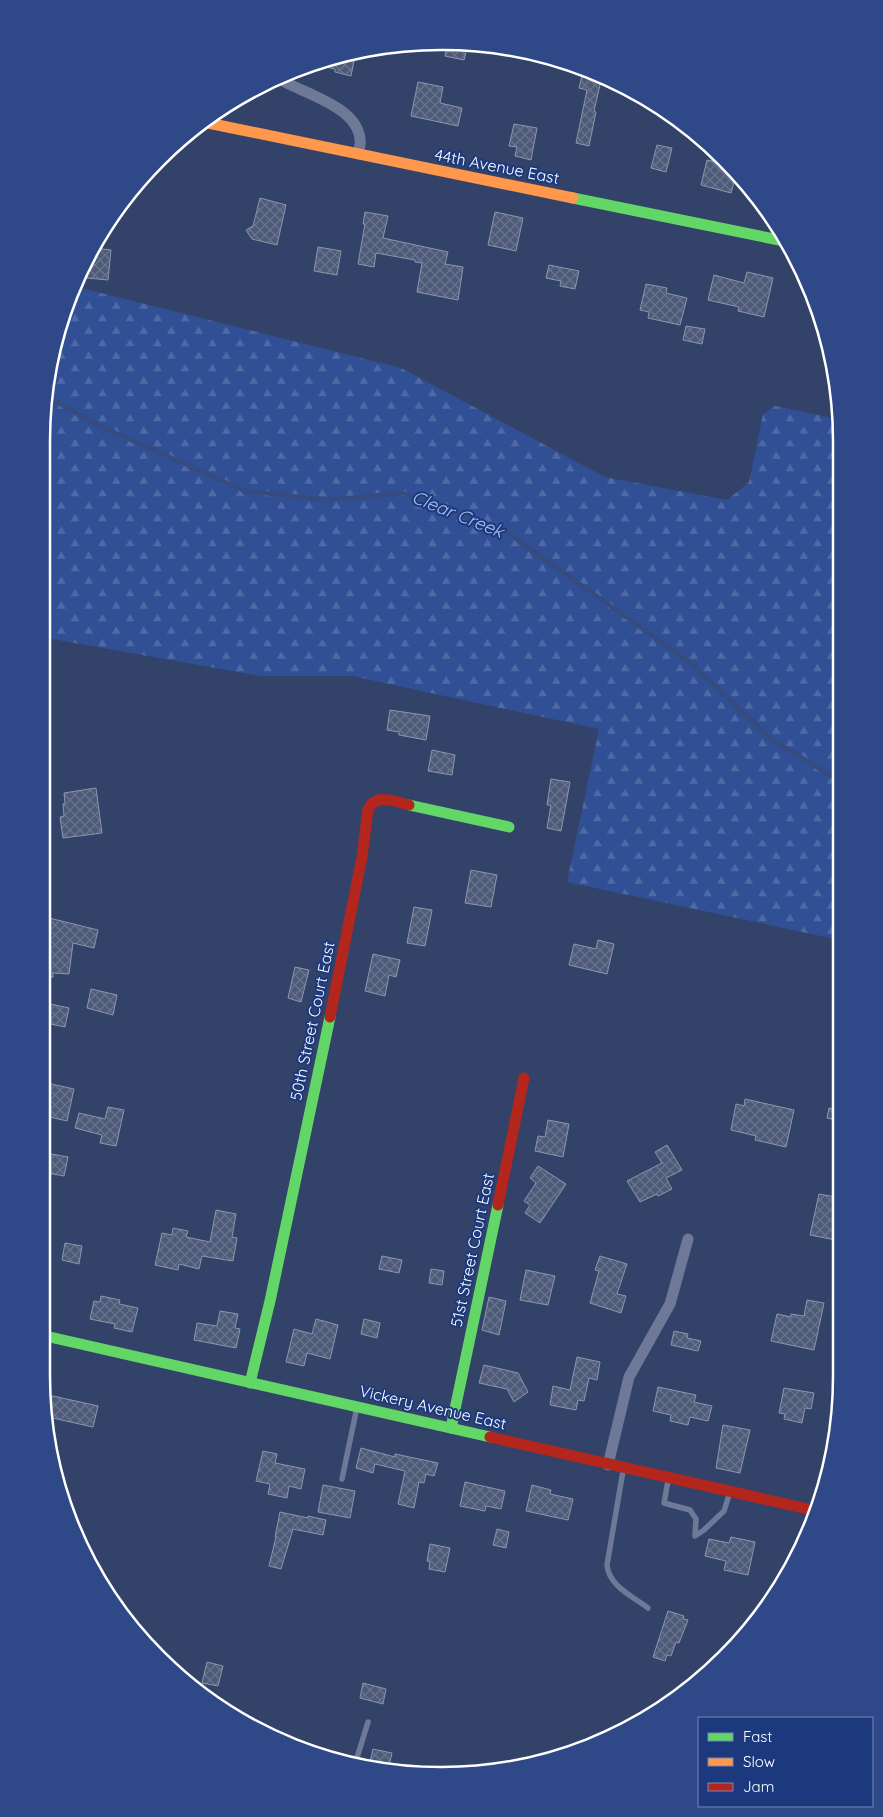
<svg xmlns="http://www.w3.org/2000/svg" width="883" height="1817" font-family="Quicksand,sans-serif">
<style>
.forest{fill:url(#forest-firs)}
.lines{fill:none;stroke-linecap:round;stroke-linejoin:round}
.stream{stroke:#374b7e;stroke-width:4.5}
.building{fill:url(#building-cross-hatch);stroke:#8c96ad}
.lane{stroke:#6e7997;stroke-width:5.5}
.street{stroke:#6e7997;stroke-width:11}
.fast{stroke:#63d668;stroke-width:11}
.slow{stroke:#ff974d;stroke-width:11}
.jam{stroke:#b3261e;stroke-width:11}
.labels{text-anchor:middle;dominant-baseline:central;stroke-width:4;stroke-linejoin:round;paint-order:stroke}
.street-label{font-size:16px;fill:#fff;stroke:#1d397e}
.water-label{font-size:18px;font-style:italic;fill:#abc0f0;stroke:#1d397e}
.rim{fill:none;stroke:#fff;stroke-width:2.5}
</style>
<defs>
<pattern id="forest-firs" width="22" height="20" patternUnits="userSpaceOnUse" patternTransform="scale(1.25)"><rect width="22" height="20" fill="#304f95"/><path d="M5 1l3.5 6h-7zM16 11l3.5 6h-7z" fill="#4f69a5"/></pattern>
<pattern id="building-cross-hatch" width="8" height="8" patternUnits="userSpaceOnUse" patternTransform="scale(1.25)"><rect width="8" height="8" fill="#4d5a78"/><path d="M0 0l8 8M0 8l8-8" fill="none" stroke="#68738c"/></pattern>
</defs>
<rect width="100%" height="100%" fill="#334268"/>
<polygon class="forest" points="73,286 401,368 605,477 727,500 749,482 763,414 775,406 838,419 840,940 567,882 599,729 352,676 260,676 41,637 41,441 49,363"/>
<g class="lines">
<polyline class="stream" points="46,396 96,424 245,491 327,500 403,493 508,533 692,664 769,738 840,781"/>
</g>
<g class="building">
<polygon points="448,42 468,44 464,60 445,56"/>
<polygon points="356,51 351,76 335,72 335,69 312,64"/>
<polygon points="584,68 602,76 594,111 596,112 589,146 576,143 587,90 579,88"/>
<polygon points="418,82 443,87 440,103 462,108 458,126 411,116"/>
<polygon points="514,124 537,128 531,160 515,156 517,147 509,146"/>
<polygon points="657,145 672,148 666,172 651,168"/>
<polygon points="707,160 726,164 736,175 731,193 701,185"/>
<polygon points="260,198 286,205 277,245 252,239 246,230 253,226"/>
<polygon points="365,212 388,216 383,238 448,252 445,264 463,267 458,300 417,292 422,263 415,262 415,260 376,253 374,267 358,264 365,224 363,224"/>
<polygon points="495,212 523,218 516,251 488,245"/>
<polygon points="318,247 341,251 337,275 314,271"/>
<polygon points="93,248 111,250 108,280 78,277"/>
<polygon points="549,265 579,271 575,289 560,286 561,281 546,278"/>
<polygon points="747,272 773,278 764,317 738,311 739,307 708,300 714,275 744,283"/>
<polygon points="646,284 667,288 666,293 687,298 680,325 648,318 649,312 640,310"/>
<polygon points="686,326 705,329 702,344 683,340"/>
<polygon points="390,710 430,716 426,740 399,735 399,732 387,730"/>
<polygon points="432,750 455,755 452,775 428,771"/>
<polygon points="551,779 570,782 561,831 547,828 551,805 547,805"/>
<polygon points="96,788 102,833 63,838 60,817 64,816 63,804 65,803 64,793"/>
<polygon points="471,870 497,875 491,907 465,903"/>
<polygon points="414,907 432,910 425,946 407,943"/>
<polygon points="41,916 98,930 94,948 73,943 69,974 53,973 53,977 41,976 41,957 45,957 47,936 41,935"/>
<polygon points="598,940 614,944 607,974 569,965 574,944 596,949"/>
<polygon points="373,954 400,960 396,977 389,975 385,996 365,991"/>
<polygon points="295,967 309,970 301,1002 288,998"/>
<polygon points="91,989 117,995 113,1015 87,1008"/>
<polygon points="41,1002 69,1008 65,1027 41,1022"/>
<polygon points="47,1083 74,1089 67,1121 41,1115"/>
<polygon points="745,1099 794,1110 786,1147 755,1140 756,1136 731,1130 736,1104 744,1106"/>
<polygon points="108,1107 124,1110 116,1146 100,1143 102,1135 75,1128 79,1113 105,1119"/>
<polygon points="829,1108 841,1110 841,1121 827,1118"/>
<polygon points="548,1120 569,1124 563,1157 535,1151 538,1136 545,1137"/>
<polygon points="667,1145 682,1170 666,1178 672,1189 658,1196 657,1194 640,1202 627,1181 662,1163 655,1152"/>
<polygon points="46,1153 68,1157 64,1176 42,1172"/>
<polygon points="538,1166 566,1184 540,1223 525,1213 530,1205 524,1201 536,1183 530,1178"/>
<polygon points="819,1194 841,1198 841,1241 810,1235"/>
<polygon points="216,1210 236,1214 232,1237 237,1238 233,1261 202,1256 199,1269 179,1264 178,1270 155,1265 162,1233 172,1235 173,1228 188,1231 186,1237 210,1242"/>
<polygon points="65,1243 82,1246 79,1264 62,1260"/>
<polygon points="382,1256 402,1260 399,1273 379,1269"/>
<polygon points="600,1256 627,1264 617,1294 626,1296 621,1313 590,1303 599,1271 595,1270"/>
<polygon points="431,1269 444,1271 442,1285 429,1283"/>
<polygon points="526,1270 555,1276 548,1305 520,1300"/>
<polygon points="101,1296 120,1300 119,1304 138,1308 132,1332 114,1328 115,1324 90,1319 94,1301 100,1302"/>
<polygon points="489,1297 506,1301 499,1335 482,1330"/>
<polygon points="807,1300 824,1303 814,1350 771,1341 777,1314 791,1317 791,1314 804,1316"/>
<polygon points="220,1311 238,1314 235,1328 240,1329 236,1348 194,1340 197,1323 217,1326"/>
<polygon points="316,1319 338,1325 330,1359 307,1353 304,1366 286,1362 294,1329 312,1334"/>
<polygon points="364,1319 380,1323 377,1338 361,1334"/>
<polygon points="674,1331 688,1334 687,1338 701,1341 698,1351 671,1345"/>
<polygon points="577,1357 600,1362 597,1380 589,1378 584,1401 578,1400 576,1410 550,1405 553,1386 570,1390"/>
<polygon points="484,1365 518,1373 528,1392 514,1402 507,1389 479,1383"/>
<polygon points="658,1387 696,1395 694,1402 712,1406 708,1421 690,1417 688,1425 670,1421 671,1415 653,1411"/>
<polygon points="784,1388 814,1393 811,1409 805,1408 802,1423 784,1419 785,1414 779,1413"/>
<polygon points="44,1394 98,1406 93,1427 48,1417"/>
<polygon points="723,1425 750,1430 740,1473 716,1468"/>
<polygon points="361,1448 395,1457 395,1454 438,1463 434,1476 426,1474 424,1483 419,1482 414,1508 398,1504 405,1471 375,1464 373,1473 356,1468"/>
<polygon points="263,1451 277,1454 275,1463 305,1469 301,1489 289,1486 287,1498 268,1494 270,1484 256,1481"/>
<polygon points="465,1482 505,1491 501,1509 486,1506 485,1511 460,1506"/>
<polygon points="323,1485 355,1491 350,1518 318,1512"/>
<polygon points="532,1485 551,1490 550,1494 573,1499 568,1520 526,1511"/>
<polygon points="280,1512 308,1518 308,1516 326,1520 323,1535 293,1529 281,1569 269,1566 276,1537 275,1537"/>
<polygon points="497,1529 509,1532 506,1548 493,1545"/>
<polygon points="731,1537 755,1542 748,1575 724,1570 726,1561 705,1556 709,1539 729,1543"/>
<polygon points="430,1544 450,1548 445,1572 429,1569 430,1562 427,1561"/>
<polygon points="668,1611 684,1616 683,1619 688,1620 679,1643 676,1642 671,1656 667,1655 665,1661 653,1657"/>
<polygon points="207,1662 223,1666 218,1686 202,1683"/>
<polygon points="363,1683 386,1689 383,1704 360,1698"/>
<polygon points="373,1749 392,1753 389,1766 370,1762"/>
</g>
<g class="lines">
<g class="lane">
<path d="M623 1471 607 1565C609 1586 632 1596 648 1608"/>
<polyline points="342,1479 357,1407"/>
<polyline points="668,1481 664,1503 690,1510 696,1519 695,1536 704,1530 724,1511 730,1492"/>
<polyline points="351,1764 356,1761 368,1722"/>
</g>
<g class="street">
<path d="M283 75 285 82C309 95 357 108 360 139 361 144 359 150 358 154"/>
<polyline points="608,1465 629,1377 670,1304 688,1239"/>
</g>
<g class="fast">
<polyline points="573,198 784,241"/>
<polyline points="409,805 509,827"/>
<polyline points="41,1335 490,1437"/>
<polyline points="250,1383 270,1301 330,1017"/>
<polyline points="451,1428 498,1205"/>
</g>
<polyline class="slow" points="203,122 573,198"/>
<g class="jam">
<path d="M330 1017 362 857 368 810C375 793 394 801 409 805"/>
<polyline points="498,1205 524,1078"/>
<polyline points="490,1437 817,1511"/>
</g>
</g>
<g class="labels">
<g class="street-label">
<text transform="translate(497 166) rotate(11)">44th Avenue East</text>
<text transform="translate(312 1021) rotate(-78)">50th Street Court East</text>
<text transform="translate(472 1250) rotate(-78)">51st Street Court East</text>
<text transform="translate(433 1407) rotate(13)">Vickery Avenue East</text>
</g>
<g class="water-label">
<text transform="translate(458 514) rotate(22)">Clear Creek</text>
</g>
</g>
<path d="M0 0H883V1817H0ZM441 50H442A391 391 0 0 1 833 441V1376A391 391 0 0 1 442 1767H441A391 391 0 0 1 50 1376V441A391 391 0 0 1 441 50Z" fill="#2f4988" fill-rule="evenodd"/>
<path class="rim" d="M441 50H442A391 391 0 0 1 833 441V1376A391 391 0 0 1 442 1767H441A391 391 0 0 1 50 1376V441A391 391 0 0 1 441 50Z"/>
<rect x="698" y="1717" width="175" height="90" fill="#1d397e" stroke="#7788b2"/>
<rect x="708" y="1733" width="25" height="8" fill="#63d668" stroke="#7788b2"/>
<text x="743" y="1742" font-size="15" fill="#ffffff">Fast</text>
<rect x="708" y="1758" width="25" height="8" fill="#ff974d" stroke="#7788b2"/>
<text x="743" y="1767" font-size="15" fill="#ffffff">Slow</text>
<rect x="708" y="1783" width="25" height="8" fill="#b3261e" stroke="#7788b2"/>
<text x="743" y="1792" font-size="15" fill="#ffffff">Jam</text>
</svg>
